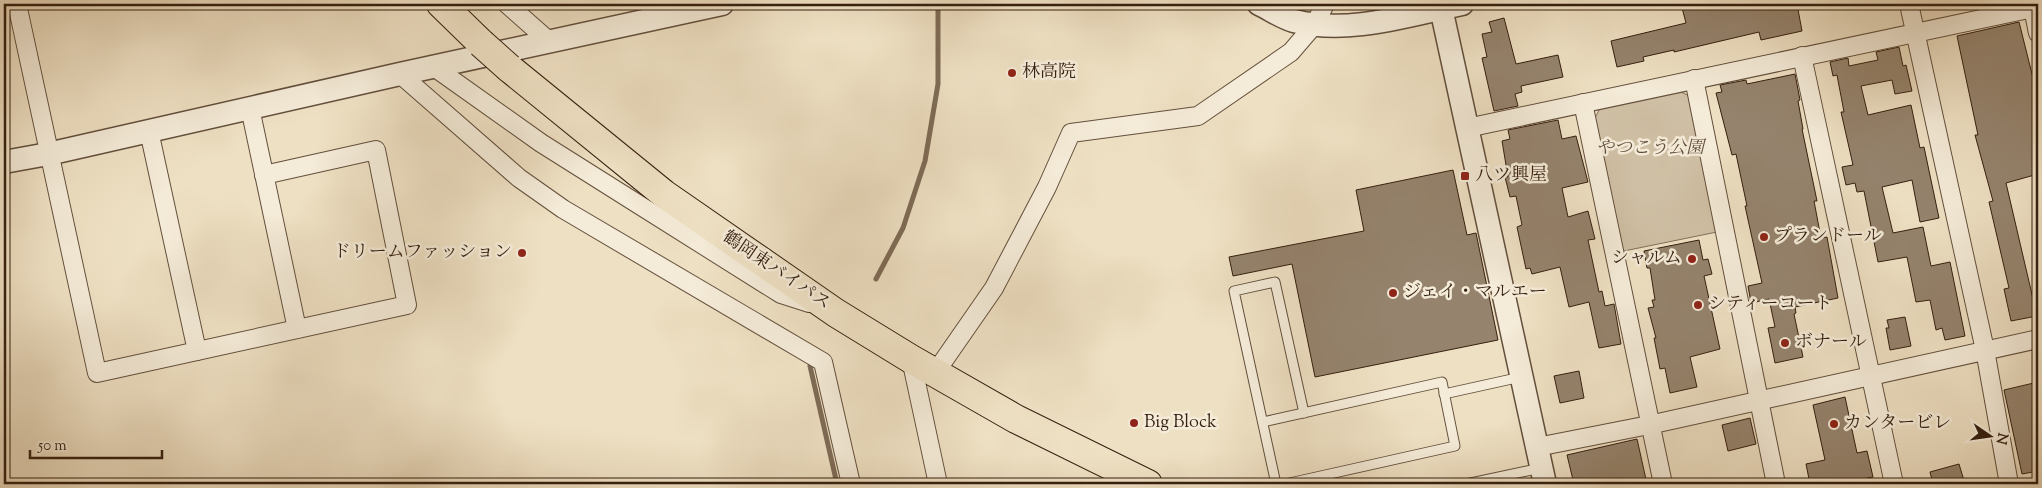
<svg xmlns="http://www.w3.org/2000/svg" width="2042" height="488" font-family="'Sorts Mill Goudy','Noto Serif JP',serif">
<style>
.green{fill:#cfbfa4;stroke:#826f5a}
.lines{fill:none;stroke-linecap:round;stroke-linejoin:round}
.stream{stroke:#7e6b56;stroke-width:5}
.building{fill:#95836d;stroke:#351f0f}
.service-casing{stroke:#634f3c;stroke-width:11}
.minor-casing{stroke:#634f3c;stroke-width:20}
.tertiary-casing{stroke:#634f3c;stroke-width:25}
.trunk-casing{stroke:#351f0f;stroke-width:30}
.service{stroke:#f4ebd8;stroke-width:9}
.minor{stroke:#f4ebd8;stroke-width:18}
.tertiary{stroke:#f4ebd8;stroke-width:22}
.trunk{stroke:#eee0c3;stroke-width:28}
.trunk-bridge-casing{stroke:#351f0f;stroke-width:30;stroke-linecap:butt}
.trunk-bridge{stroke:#eee0c3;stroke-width:28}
.poi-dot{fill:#8f2418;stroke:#f4ebd8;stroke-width:2}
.labels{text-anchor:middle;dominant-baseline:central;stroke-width:5;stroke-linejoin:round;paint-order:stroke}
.poi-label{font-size:18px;fill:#351f0f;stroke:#f4ebd8;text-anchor:start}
.park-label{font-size:18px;font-style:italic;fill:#634f3c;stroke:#f4ebd8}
.street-label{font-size:18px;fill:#351f0f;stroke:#f4ebd8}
</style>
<rect width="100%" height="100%" fill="#eee0c3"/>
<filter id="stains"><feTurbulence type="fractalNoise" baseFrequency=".004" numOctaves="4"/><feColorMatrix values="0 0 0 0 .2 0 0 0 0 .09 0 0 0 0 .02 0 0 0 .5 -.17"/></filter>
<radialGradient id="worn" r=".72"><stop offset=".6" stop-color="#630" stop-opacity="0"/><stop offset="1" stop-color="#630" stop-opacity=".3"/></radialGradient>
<polygon class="green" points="1676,90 1690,96 1717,232 1619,252 1593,122 1601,106"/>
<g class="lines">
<g class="stream">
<polyline points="876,279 903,228 925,161 938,84 938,4"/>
<polyline points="810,366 837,484"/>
</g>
</g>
<g class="building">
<polygon points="1681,4 1746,4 1747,9 1775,4 1797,4 1802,31 1761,40 1759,32 1674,52 1674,50 1643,57 1644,61 1617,67 1611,41 1686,23"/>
<polygon points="1504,18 1516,64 1558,55 1563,77 1521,86 1522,92 1515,94 1518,106 1494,111 1482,58 1487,57 1482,34 1492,32 1489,22"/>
<polygon points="2019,22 2038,98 2038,174 2006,183 2037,316 2011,321 2004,289 2009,288 1989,202 1993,201 1975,135 1978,135 1957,36"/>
<polygon points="1899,47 1903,66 1906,65 1912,91 1895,94 1892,80 1861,86 1868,115 1911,105 1920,148 1924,147 1939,218 1920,222 1912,180 1882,187 1893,233 1923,227 1931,266 1950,262 1965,336 1945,340 1942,328 1936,330 1930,300 1916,302 1907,257 1878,262 1864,191 1857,192 1855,183 1846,185 1842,167 1853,165 1841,112 1844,112 1837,75 1833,76 1830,62 1848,58 1849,66 1878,60 1876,52"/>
<polygon points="1795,74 1800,100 1798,101 1803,129 1802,129 1817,201 1814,201 1821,238 1827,237 1838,298 1795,307 1796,313 1794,314 1803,357 1775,363 1768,328 1775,327 1769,299 1751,303 1748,286 1762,283 1745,206 1747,206 1736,154 1732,155 1716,93 1722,92 1720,85 1746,80 1747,84"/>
<polygon points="1558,120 1562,139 1576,136 1588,182 1562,188 1568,217 1588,211 1595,239 1588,240 1599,292 1602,291 1605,306 1614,304 1621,344 1599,348 1589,302 1569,307 1560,267 1532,274 1530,268 1526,269 1517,227 1522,225 1516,196 1510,197 1505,177 1508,177 1502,141 1510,139 1508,130"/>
<polygon points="1453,170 1467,235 1476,233 1498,340 1315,377 1292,264 1233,276 1229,257 1364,231 1356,190"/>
<polygon points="1699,240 1703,260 1708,259 1712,274 1704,276 1720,349 1690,357 1697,387 1670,393 1665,368 1660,369 1654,338 1656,338 1648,308 1654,307 1652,300 1655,300 1650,268 1647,268 1644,251"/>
<polygon points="1905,317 1911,346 1890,350 1886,328 1889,328 1887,320"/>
<polygon points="1579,371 1584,398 1560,403 1554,376"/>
<polygon points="2038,382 2038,471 2022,474 2004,390"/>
<polygon points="1845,397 1857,453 1867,451 1873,477 1867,478 1868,482 1859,484 1810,484 1806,464 1825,460 1813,405"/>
<polygon points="1750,418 1756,444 1728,451 1722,425"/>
<polygon points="1637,439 1647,484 1574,484 1567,455"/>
<polygon points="1959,464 1965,484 1933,484 1930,472"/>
</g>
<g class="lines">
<defs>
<g id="service">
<polyline points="1444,394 1521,377"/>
<polyline points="1263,422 1442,382 1455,446 1285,484"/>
<polyline points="1276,484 1234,291 1275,282 1304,413"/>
<polyline points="1466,484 1541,468"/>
</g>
<g id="minor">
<polyline points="17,4 97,373 407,305 376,150 264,175"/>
<polyline points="507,4 550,42"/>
<polyline points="1909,4 1985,350 2009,484"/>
<polyline points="2033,8 2038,33"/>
<polyline points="1802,56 1894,484"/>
<polyline points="434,67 541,143 641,206 781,294 809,303"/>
<polyline points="400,74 519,178 563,209 823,362 851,484"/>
<polyline points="1694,79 1776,484"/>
<polyline points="1583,103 1663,484"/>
<polyline points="250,108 297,329"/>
<polyline points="1467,128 2038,7"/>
<polyline points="149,131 197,351"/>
<polyline points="911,359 938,484"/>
<polyline points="935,373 994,288 1047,187 1071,133 1198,116 1291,52 1315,24 1325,4"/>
<polyline points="1537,447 1649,425 2038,339"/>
</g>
<g id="tertiary">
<path d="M1259 4C1270 9 1282 18 1294 21 1349 35 1408 15 1462 4"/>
<polyline points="1441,8 1545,484"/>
<polyline points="4,162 48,154 400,74 722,4"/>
</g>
<g id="trunk">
<polyline points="441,4 481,43"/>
<polyline points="509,68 664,194 836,313 911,359 1016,419 1148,484"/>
</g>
</defs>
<use href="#service" class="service-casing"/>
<use href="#minor" class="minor-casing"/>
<use href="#tertiary" class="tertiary-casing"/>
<use href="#trunk" class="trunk-casing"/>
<use href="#service" class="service"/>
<use href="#minor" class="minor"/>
<use href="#tertiary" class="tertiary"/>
<use href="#trunk" class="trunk"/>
<defs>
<polyline id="trunk-bridge" points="481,43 509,68"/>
</defs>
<use href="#trunk-bridge" class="trunk-bridge-casing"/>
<use href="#trunk-bridge" class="trunk-bridge"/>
</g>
<g class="poi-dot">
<circle cx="1012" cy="73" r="5"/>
<rect x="1460" y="171" width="10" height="10" rx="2.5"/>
<circle cx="1764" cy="237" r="5"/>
<circle cx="522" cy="253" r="5"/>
<circle cx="1692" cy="259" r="5"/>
<circle cx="1393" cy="293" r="5"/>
<circle cx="1698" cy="305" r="5"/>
<circle cx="1785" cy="343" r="5"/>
<circle cx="1134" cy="423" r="5"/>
<circle cx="1834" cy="424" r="5"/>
</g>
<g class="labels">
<g class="poi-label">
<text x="1022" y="73">林高院</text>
<text x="1475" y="176">八ツ興屋</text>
<text x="1774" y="237">プランドール</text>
<text x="512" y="253" text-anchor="end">ドリームファッション</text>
<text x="1682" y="259" text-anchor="end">シャルム</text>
<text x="1403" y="293">ジェイ・マルエー</text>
<text x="1708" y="305">シティーコート</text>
<text x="1795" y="343">ボナール</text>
<text x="1144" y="423">Big Block</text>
<text x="1844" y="424">カンタービレ</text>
</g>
<g class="park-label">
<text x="1650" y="149">やつこう公園</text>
</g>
<g class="street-label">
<text transform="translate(776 271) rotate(34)">鶴岡東バイパス</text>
</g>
</g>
<rect width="2042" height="488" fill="none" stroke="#eee0c3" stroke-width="20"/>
<rect x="5" y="5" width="2032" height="478" fill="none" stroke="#351f0f" stroke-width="2.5"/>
<rect x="10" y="10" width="2022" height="468" fill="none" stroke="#351f0f"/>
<g transform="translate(1990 436) rotate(103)" stroke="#f4ebd8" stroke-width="4" paint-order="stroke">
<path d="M0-4L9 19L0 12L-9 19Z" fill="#351f0f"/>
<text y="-8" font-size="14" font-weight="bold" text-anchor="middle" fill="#351f0f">N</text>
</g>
<path d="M30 450v8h132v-8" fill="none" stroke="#351f0f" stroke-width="2.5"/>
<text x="38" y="450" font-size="15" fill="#351f0f" stroke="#f4ebd8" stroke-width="4" paint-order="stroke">50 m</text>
<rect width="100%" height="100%" filter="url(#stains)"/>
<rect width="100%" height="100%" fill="url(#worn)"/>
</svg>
